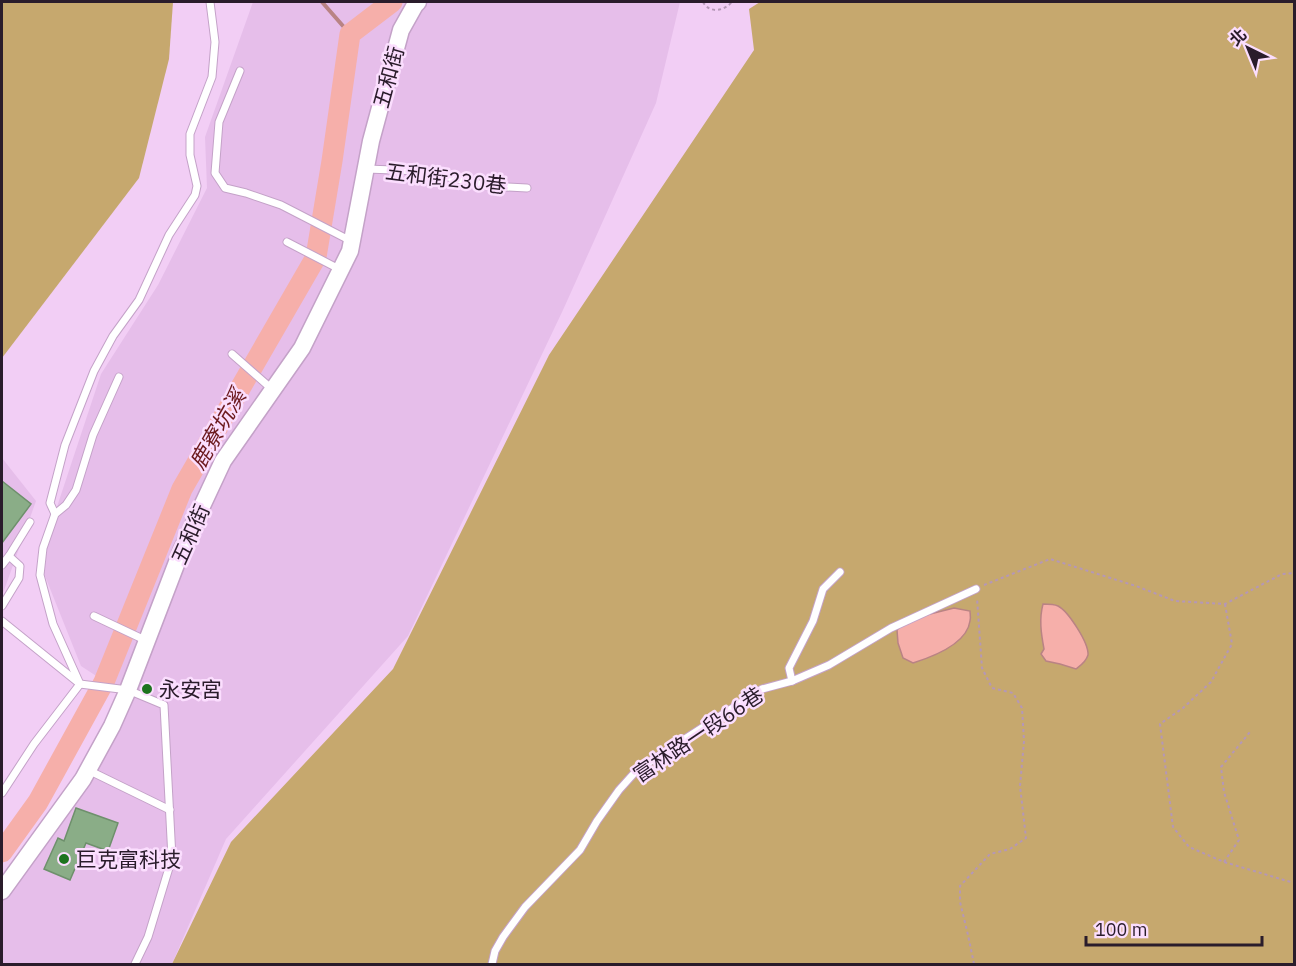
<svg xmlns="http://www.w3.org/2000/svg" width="1296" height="966" font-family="'IBM Plex Sans','Noto Sans TC',sans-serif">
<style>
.built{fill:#e6beea}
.green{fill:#c6a86e}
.water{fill:#f6afaa;stroke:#b98384;stroke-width:1.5}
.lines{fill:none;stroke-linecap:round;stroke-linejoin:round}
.stream{stroke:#b98384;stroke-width:4}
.river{stroke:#f6afaa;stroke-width:21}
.building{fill:#8aad87;stroke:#6e906c;stroke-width:1.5}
.service-casing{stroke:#c4a2c8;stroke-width:9}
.tertiary-casing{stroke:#c4a2c8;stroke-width:19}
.path{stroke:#b597b7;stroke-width:2;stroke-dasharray:3 3;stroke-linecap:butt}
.service{stroke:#fff;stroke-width:7}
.tertiary{stroke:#fff;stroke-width:16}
.poi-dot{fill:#1e741f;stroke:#fbdefe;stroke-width:2}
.labels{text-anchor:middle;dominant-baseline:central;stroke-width:5;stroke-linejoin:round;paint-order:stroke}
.street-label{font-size:21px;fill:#2a1c2b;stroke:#fbdefe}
.poi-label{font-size:21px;fill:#2a1c2b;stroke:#fbdefe;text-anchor:start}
.water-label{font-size:22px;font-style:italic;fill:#6b191d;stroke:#fbdefe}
</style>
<rect width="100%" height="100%" fill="#f2cef5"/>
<g class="built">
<polygon points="253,2 680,2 656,103 563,310 408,636 226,839 172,964 2,964 2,902 89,781 133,700 81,666 39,561 101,374 158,285 207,188 205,137"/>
<polygon points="2,458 36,501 2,596"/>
</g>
<g class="green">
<polygon points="2,2 173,2 169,59 139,178 2,358"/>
<polygon points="760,2 1294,2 1294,964 172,964 231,842 393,669 549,355 754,50 749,9"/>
</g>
<g class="water">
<path d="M1043 604C1047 604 1054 604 1058 606 1068 611 1089 643 1088 655 1086 662 1081 665 1076 669L1060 664 1046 661 1041 654 1044 649C1041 633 1039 619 1043 604Z"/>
<path d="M954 608 970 611C970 614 971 617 970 621 967 644 932 657 913 663L903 658 898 643 897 630 906 620Z"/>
</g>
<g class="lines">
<polyline class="stream" points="322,2 350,34"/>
<polyline class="river" points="2,852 38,802 104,682 182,489 316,257 332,161 350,34 392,2"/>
</g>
<g class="building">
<polygon points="2,481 31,504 2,543"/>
<polygon points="76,808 118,823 108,851 86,843 70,880 44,869 58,838 64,841"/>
</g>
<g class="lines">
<defs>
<g id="service">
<polyline points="240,71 219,122 215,173 225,188 246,193 281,205 351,241"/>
<polyline points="366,169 422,171 488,186 527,188"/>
<polyline points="287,242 341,270"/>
<polyline points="232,354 273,390"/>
<polyline points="55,514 50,503 65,445 94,371 113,336 139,300 169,235 195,195 197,186 190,155 190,134 212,77 215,42 210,2"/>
<polyline points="9,556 30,522"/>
<polyline points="2,565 9,556 20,566 19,578 2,606"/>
<polyline points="94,616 147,641"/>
<polyline points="2,621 80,684 128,690 164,705 172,858 148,937 135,964"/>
<polyline points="792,681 789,668 813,621 823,589 840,572"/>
<polyline points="88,770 170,810"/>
<polyline points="2,793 34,744 80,684 53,624 40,575 43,548 55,514 66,505 76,490 93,435 119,377"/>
<polyline points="492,964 495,951 503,937 525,907 580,850 597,821 619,790 637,770 762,689 792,681 829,665 891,628 976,589"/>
</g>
<polyline id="tertiary" points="2,891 83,779 112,726 128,690 182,549 223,461 302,348 350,251 371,141 401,30 415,5 418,2"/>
</defs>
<use href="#service" class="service-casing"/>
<use href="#tertiary" class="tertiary-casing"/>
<g class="path">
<path d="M703 2C710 14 724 11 732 2"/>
<polyline points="984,585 1050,559 1136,586 1175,601 1225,604 1282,574 1294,573"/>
<polyline points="1225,604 1232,644 1211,682 1183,708 1160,724 1173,827 1189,847 1224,862 1294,883"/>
<polyline points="1224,862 1239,840 1224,792 1221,767 1250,732"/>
<polyline points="974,964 968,935 960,902 960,886 990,854 1010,849 1026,838 1020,786 1024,741 1022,708 1013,693 992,688 982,668 977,598"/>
</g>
<use href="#service" class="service"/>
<use href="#tertiary" class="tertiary"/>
</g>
<g class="poi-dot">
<circle cx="147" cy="689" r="6"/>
<circle cx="64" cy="859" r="6"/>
</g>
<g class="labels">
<g class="street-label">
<text transform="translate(388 77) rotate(-75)">五和街</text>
<text transform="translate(446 178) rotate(7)">五和街230巷</text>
<text transform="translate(190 534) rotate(-66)">五和街</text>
<text transform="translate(698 734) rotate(-34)">富林路一段66巷</text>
</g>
<g class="poi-label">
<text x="159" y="689">永安宮</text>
<text x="76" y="859">巨克富科技</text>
</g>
<g class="water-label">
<text transform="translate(217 429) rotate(-60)">鹿寮坑溪</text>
</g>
</g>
<rect width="1296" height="966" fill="none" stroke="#2a1c2b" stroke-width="6"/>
<g transform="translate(1248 48) rotate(317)" stroke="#fbdefe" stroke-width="4.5" paint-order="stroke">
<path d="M0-4.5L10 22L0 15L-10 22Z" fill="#2a1c2b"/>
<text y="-9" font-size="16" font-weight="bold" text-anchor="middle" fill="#2a1c2b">北</text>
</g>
<path d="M1086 936v9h176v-9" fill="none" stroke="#2a1c2b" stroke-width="3"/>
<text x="1095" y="936" font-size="18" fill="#2a1c2b" stroke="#fbdefe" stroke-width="4.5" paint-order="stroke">100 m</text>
</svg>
